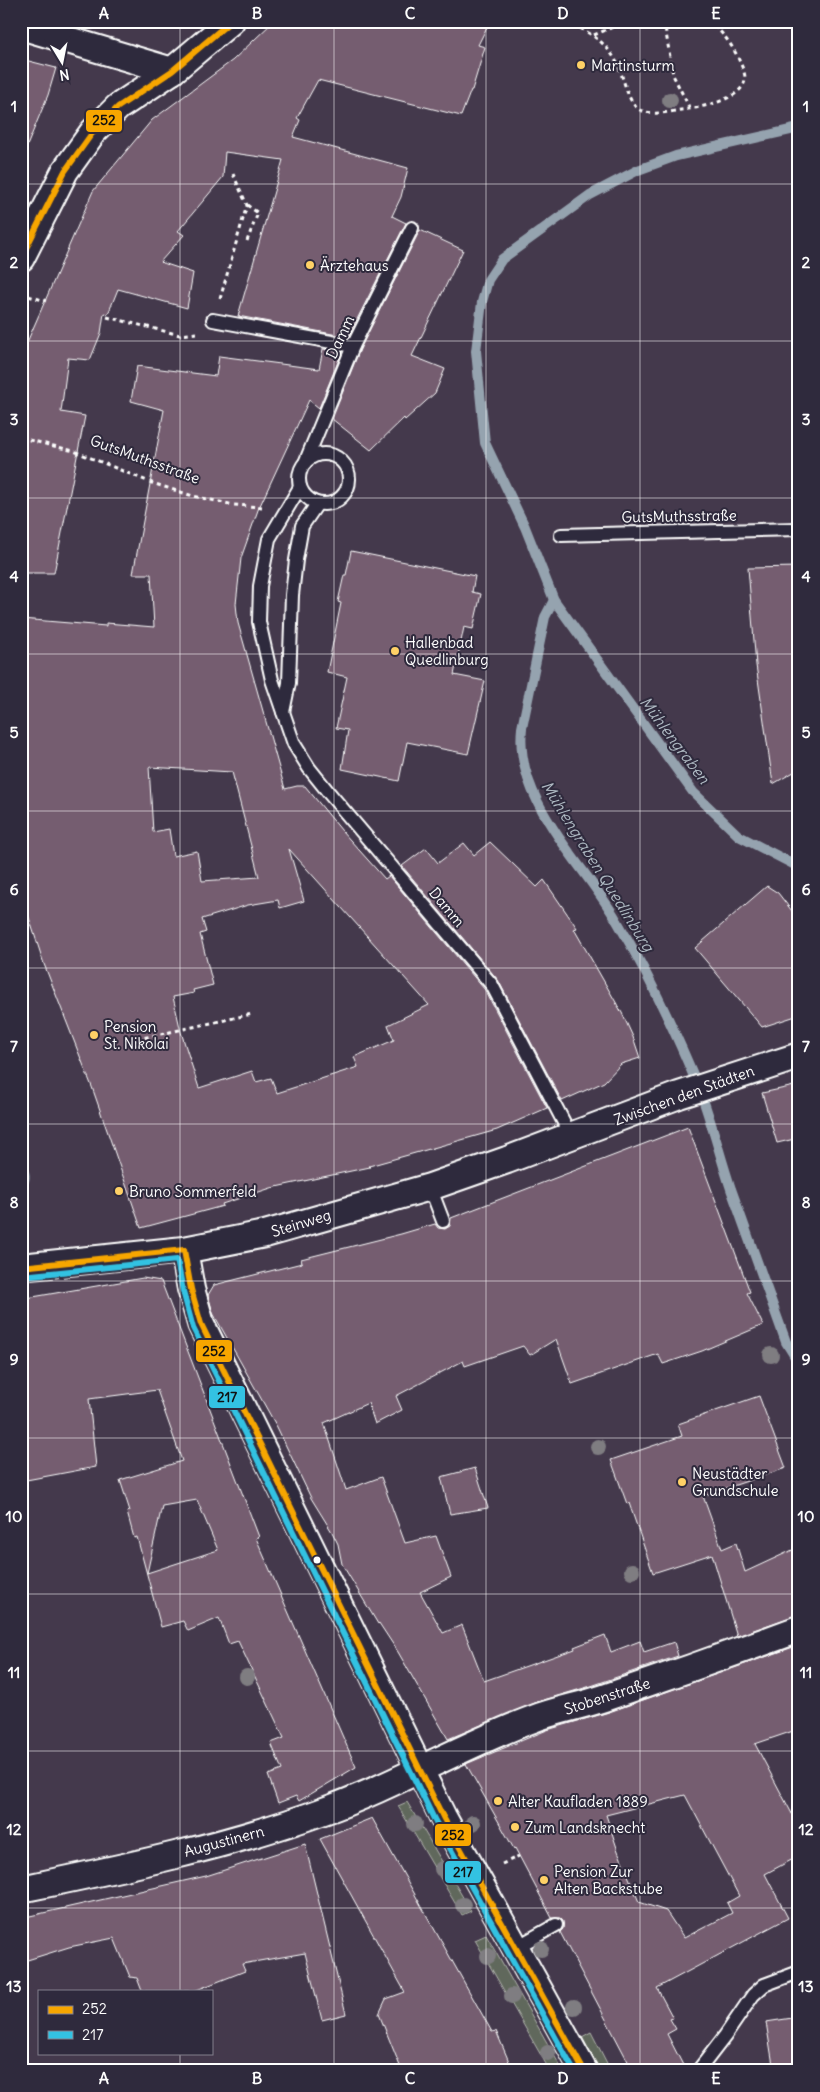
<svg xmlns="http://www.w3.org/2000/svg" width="820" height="2092" font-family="Delius,sans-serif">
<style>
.green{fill:#61685b;stroke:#b0b4ad}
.water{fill:#4e6679;stroke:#95a3af}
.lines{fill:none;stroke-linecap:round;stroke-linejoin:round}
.stream{stroke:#95a3af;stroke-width:10}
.building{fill:#745d70;stroke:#fff;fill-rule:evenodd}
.service-casing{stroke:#fff;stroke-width:16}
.minor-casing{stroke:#fff;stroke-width:30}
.path{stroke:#fff;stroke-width:3;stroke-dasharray:4 4;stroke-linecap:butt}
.service{stroke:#2f2a3d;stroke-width:12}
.minor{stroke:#2f2a3d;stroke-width:26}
.bus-1-casing{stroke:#2f2a3d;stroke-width:10}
.bus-2-casing{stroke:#2f2a3d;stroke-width:10}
.bus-1{stroke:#f7a600;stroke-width:6}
.bus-2{stroke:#33c2e2;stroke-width:6}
.tree{fill:#7f7d81}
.grid{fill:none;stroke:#fff;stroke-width:1;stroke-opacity:0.55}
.poi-dot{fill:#ffd166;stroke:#2f2a3d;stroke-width:2}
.bus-dot{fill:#fff;stroke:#2f2a3d;stroke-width:2}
.labels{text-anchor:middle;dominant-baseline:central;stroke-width:4;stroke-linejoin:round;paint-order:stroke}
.poi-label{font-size:15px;fill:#fff;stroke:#2f2a3d;text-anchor:start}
.street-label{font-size:15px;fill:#fff;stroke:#2f2a3d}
.water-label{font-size:16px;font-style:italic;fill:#afbac3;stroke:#2f2a3d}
.line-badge{stroke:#2f2a3d;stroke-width:2}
.pale-badge-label{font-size:14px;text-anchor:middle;font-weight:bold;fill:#111}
.neatline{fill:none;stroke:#fff;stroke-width:2}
.grid-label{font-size:16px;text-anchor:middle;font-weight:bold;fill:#fff}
</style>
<rect width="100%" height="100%" fill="#44394c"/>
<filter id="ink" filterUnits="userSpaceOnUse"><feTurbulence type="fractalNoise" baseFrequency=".02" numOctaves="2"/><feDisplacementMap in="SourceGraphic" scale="10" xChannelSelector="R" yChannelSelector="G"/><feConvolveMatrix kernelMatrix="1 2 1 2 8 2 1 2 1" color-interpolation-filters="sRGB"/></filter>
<g filter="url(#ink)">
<g class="green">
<polygon points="407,1802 471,1911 462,1915 398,1806"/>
<polygon points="486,1935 563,2071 550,2071 475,1940"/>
<polygon points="591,2032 611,2071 599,2071 582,2037"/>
</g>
<path class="water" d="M21 1162C32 1170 32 1183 21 1191Z"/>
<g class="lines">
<g class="stream">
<polyline points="799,128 676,156 638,170 590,195 502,259 488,280 482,302 476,351 485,443 525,527 554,600 693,792 739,836 799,867"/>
<path d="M554 600 545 617 522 728C514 801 583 862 617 921 649 975 676 1033 700 1091 712 1123 720 1156 731 1189 749 1240 768 1291 786 1342L799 1363"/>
</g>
</g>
<g class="building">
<polygon points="274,21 490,21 478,45 485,47 472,90 471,90 461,116 318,80 297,118 300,120 293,137 408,168 401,197 392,216 406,223 348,337 238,316 283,160 225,152 223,177 178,231 184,235 160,262 193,273 187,308 118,289 108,314 104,313 101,333 90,360 68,358 61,412 85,416 54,573 21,573 21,356 93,191 152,120 233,60"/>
<polygon points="21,59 56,68 48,95 22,158"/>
<polygon points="420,230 463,250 412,356 445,369 435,393 405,420 404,418 371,450 332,419 360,349"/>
<path d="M323 349 342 352 319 408 309 400 258 510 241 558 236 604 238 623 285 789 297 786H305L342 831 385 879 389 876 485 990 547 1108 497 1130 369 1166 370 1167 271 1188 222 1204 223 1206 141 1228 92 1087 44 964 21 893V619L106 626V623L154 627 151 574H133L164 410 131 401 137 366 216 376 219 356 319 369ZM149 767 232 772 259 877 202 881 197 851 173 856 169 829 153 832ZM289 849 429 1005 388 1025 394 1040 354 1057 358 1067 277 1093 271 1078 256 1082 252 1071 199 1088 181 1032 173 997 194 993 193 990 213 985 200 934 206 932 202 919 248 905 278 900 280 908 304 901Z"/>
<polygon points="351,551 475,576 472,592 481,594 473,629 464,627 454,675 485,681 468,754 407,742 399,781 342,769 348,730 336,728 347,677 327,672 341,603 338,602 344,575 346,575"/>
<polygon points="799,567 799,769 773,784 756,665 748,568"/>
<polygon points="490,842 537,887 544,880 577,928 574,929 622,1013 633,1037 640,1058 621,1064 604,1082 562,1101 498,980 402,866 426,848 438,863 464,843 474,855"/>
<polygon points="767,886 778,893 799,920 799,1015 762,1027 695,948"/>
<polygon points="799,1085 799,1138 777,1143 762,1093"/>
<polygon points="688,1127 750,1292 747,1293 763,1325 702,1351 663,1364 658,1354 572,1384 556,1339 530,1355 523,1346 465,1366 463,1361 396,1396 402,1410 375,1424 368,1403 324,1423 346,1490 381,1477 405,1543 436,1536 451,1577 420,1592 443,1633 462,1625 484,1681 575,1649 574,1647 605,1635 611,1652 640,1641 644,1652 674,1642 678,1656 591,1686 537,1702 448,1739 398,1652 379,1623 378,1624 342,1564 338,1544 332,1532 311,1498 277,1427 213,1313 208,1295 214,1285 302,1263 301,1259 401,1234 435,1224 438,1228 445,1229 450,1226 451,1218"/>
<path d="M143 1278 161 1281 259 1537 256 1538 356 1767 299 1801 296 1796 278 1803 268 1775 282 1770 271 1743 284 1738 238 1641 229 1644 219 1618 188 1631 183 1621 161 1627 137 1537 134 1538 127 1512 130 1511 120 1480 182 1461 157 1390 89 1399 96 1467 21 1481V1299ZM197 1500 218 1550 147 1573 162 1506Z"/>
<polygon points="759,1396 786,1468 703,1496 722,1549 736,1543 745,1572 799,1547 799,1614 737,1636 712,1554 653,1573 629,1503 627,1504 611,1460 682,1436 678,1424"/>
<polygon points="475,1468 488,1508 450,1514 441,1477"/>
<path d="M799 1645V1729L755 1744 799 1827V1856L765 1874 788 1918 657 1988 673 2018 670 2019 676 2029 667 2034 686 2071H633L560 1932 563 1929V1921L560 1918H552L515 1848 514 1849 466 1764 547 1730 609 1712ZM685 1795 739 1896 727 1903 732 1913 684 1938 666 1911 639 1902 618 1851 606 1815Z"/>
<polygon points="372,1818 492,2032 496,2031 513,2071 402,2071 379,2014 386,1999 405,1992 320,1839"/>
<polygon points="305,1844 346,2014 322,2020 305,1953 242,1964 245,1971 194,1991 142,1991 137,1978 130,1977 114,1938 69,1947 21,1962 21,1918 206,1876"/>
<polygon points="799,2017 799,2071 774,2071 766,2022"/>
</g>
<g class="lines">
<defs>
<g id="service">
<polyline points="213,320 353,346"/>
<circle cx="324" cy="479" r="25"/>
<polyline points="305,463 353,346 412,228"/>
<polyline points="300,487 269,539 260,586 259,622 272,680 294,744 309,768 329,793 492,985 571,1136"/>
<polyline points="561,535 799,529"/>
<polyline points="283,712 289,683 292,595 296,560 302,526 317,504"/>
<polyline points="430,1187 443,1221"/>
<polyline points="515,1948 556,1925"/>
<polyline points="698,2071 725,2036 753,1995 764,1985 799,1972"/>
</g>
<g id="minor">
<polyline points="21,26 172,71"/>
<polyline points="21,258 65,171 93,132 118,107 172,71 231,21"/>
<polyline points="184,1250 191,1289 201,1324 234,1391 443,1817 584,2071"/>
<polyline points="21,1267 184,1250 265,1234 430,1187 507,1160 679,1095 799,1056"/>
<path d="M21 1889C122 1868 224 1847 321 1812 395 1786 460 1746 533 1719 556 1710 581 1706 604 1698 669 1676 734 1653 799 1629"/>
</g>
</defs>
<use href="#service" class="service-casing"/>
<use href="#minor" class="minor-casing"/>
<g class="path">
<path d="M566 21C587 31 606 41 617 63 624 77 627 103 640 110 653 116 668 112 681 110 698 108 745 100 745 78 745 72 741 65 739 60 732 44 722 32 709 21"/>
<polyline points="664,21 673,75 690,109"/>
<polyline points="594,35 627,21"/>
<polyline points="247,205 258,213 247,241"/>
<polyline points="21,294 46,301"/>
<polyline points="220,299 247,205 233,174"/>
<polyline points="107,317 180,335 196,333"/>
<polyline points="21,438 74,451 152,483 193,496 234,505 262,507"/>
<polyline points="129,1041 252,1014"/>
<polyline points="502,1864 519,1856"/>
</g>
<use href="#service" class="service"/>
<use href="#minor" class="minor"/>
<defs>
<g id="bus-1">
<polyline points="21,258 65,171 93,132 118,107 172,71 231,21"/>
<polyline points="21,1267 184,1250 191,1289 201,1324 443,1817 584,2071"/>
</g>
<polyline id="bus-2" points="22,1276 177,1260 183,1291 193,1328 435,1821 574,2071"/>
</defs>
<use href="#bus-1" class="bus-1-casing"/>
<use href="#bus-2" class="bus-2-casing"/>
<use href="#bus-1" class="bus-1"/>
<use href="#bus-2" class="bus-2"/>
</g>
<g class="tree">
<circle cx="670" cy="100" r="8"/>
<circle cx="771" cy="1355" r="8"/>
<circle cx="598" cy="1447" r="8"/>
<circle cx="632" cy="1571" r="8"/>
<circle cx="247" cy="1677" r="8"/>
<circle cx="473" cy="1823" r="8"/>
<circle cx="415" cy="1824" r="8"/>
<circle cx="442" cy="1869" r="8"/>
<circle cx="463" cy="1905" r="8"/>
<circle cx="541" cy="1949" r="8"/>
<circle cx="488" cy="1956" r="8"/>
<circle cx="512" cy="1996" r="8"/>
<circle cx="574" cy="2007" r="8"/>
<circle cx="548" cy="2053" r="8"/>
</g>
</g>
<path class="grid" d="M180 21V1991M334 21V2071M486 21V2071M640 21V2071M21 184H799M21 341H799M21 498H799M21 654H799M21 811H799M21 968H799M21 1124H799M21 1281H799M21 1438H799M21 1594H799M21 1751H799M21 1908H799M180 2053V2071"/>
<g class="poi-dot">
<circle cx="581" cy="65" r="5"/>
<circle cx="310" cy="265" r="5"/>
<circle cx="395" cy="651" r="5"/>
<circle cx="94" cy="1035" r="5"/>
<circle cx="119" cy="1191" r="5"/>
<circle cx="682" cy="1482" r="5"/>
<circle cx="498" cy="1801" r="5"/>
<circle cx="515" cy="1827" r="5"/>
<circle cx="544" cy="1880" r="5"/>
</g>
<circle class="bus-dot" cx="317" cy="1560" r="4.5"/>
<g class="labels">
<g class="poi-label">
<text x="591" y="65">Martinsturm</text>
<text x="320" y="265">Ärztehaus</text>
<text x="405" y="642">Hallenbad<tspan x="405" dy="17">Quedlinburg</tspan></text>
<text x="104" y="1026">Pension<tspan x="104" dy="17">St. Nikolai</tspan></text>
<text x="129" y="1191">Bruno Sommerfeld</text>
<text x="692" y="1473">Neustädter<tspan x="692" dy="17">Grundschule</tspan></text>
<text x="508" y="1801">Alter Kaufladen 1889</text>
<text x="525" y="1827">Zum Landsknecht</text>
<text x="554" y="1871">Pension Zur<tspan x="554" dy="17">Alten Backstube</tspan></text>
</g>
<g class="street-label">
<text transform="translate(340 337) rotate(-65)">Damm</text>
<text transform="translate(145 459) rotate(20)">GutsMuthsstraße</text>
<text transform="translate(679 516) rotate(-1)">GutsMuthsstraße</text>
<text transform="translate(447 907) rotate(50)">Damm</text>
<text transform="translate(684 1095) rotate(-20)">Zwischen den Städten</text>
<text transform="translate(301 1223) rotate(-17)">Steinweg</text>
<text transform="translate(607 1696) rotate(-18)">Stobenstraße</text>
<text transform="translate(224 1841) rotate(-15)">Augustinern</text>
</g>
<g class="water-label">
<text transform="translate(675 740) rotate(53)">Mühlengraben</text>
<text transform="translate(598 866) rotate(58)">Mühlengraben Quedlinburg</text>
</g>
</g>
<g class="line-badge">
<rect x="85" y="109" width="38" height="24" rx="5" fill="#f7a600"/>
<rect x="195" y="1339" width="38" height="24" rx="5" fill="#f7a600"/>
<rect x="208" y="1385" width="38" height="24" rx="5" fill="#33c2e2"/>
<rect x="434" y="1823" width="38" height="24" rx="5" fill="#f7a600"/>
<rect x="444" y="1860" width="38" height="24" rx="5" fill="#33c2e2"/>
</g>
<g class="pale-badge-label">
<text x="104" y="125">252</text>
<text x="214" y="1356">252</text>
<text x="227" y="1402">217</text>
<text x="453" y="1840">252</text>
<text x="463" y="1877">217</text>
</g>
<rect width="820" height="2092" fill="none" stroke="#2f2a3d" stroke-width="55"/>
<rect x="38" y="1990" width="175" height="65" fill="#2f2a3d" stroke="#827f8b"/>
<rect x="48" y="2006" width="25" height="8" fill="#f7a600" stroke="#827f8b"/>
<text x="82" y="2014" font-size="15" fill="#ffffff">252</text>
<rect x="48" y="2031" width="25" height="8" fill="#33c2e2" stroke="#827f8b"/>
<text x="82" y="2040" font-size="15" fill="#ffffff">217</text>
<g transform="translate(62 62) rotate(170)" stroke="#2f2a3d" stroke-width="4" paint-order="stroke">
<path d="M0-4L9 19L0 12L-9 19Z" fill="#ffffff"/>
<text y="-8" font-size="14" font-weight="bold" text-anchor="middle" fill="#ffffff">N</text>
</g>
<rect x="28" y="28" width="764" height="2036" class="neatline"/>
<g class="grid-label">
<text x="104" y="19">A</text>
<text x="257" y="19">B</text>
<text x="410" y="19">C</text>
<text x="563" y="19">D</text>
<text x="716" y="19">E</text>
<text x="14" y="112">1</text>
<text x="806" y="112">1</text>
<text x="14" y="268">2</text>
<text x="806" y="268">2</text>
<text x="14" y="425">3</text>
<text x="806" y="425">3</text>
<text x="14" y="582">4</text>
<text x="806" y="582">4</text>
<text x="14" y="738">5</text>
<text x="806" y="738">5</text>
<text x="14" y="895">6</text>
<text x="806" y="895">6</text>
<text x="14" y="1052">7</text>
<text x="806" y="1052">7</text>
<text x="14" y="1208">8</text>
<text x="806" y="1208">8</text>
<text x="14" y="1365">9</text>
<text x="806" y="1365">9</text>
<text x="14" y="1522">10</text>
<text x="806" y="1522">10</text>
<text x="14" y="1678">11</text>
<text x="806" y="1678">11</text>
<text x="14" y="1835">12</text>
<text x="806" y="1835">12</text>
<text x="14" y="1992">13</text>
<text x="806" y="1992">13</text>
<text x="104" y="2084">A</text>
<text x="257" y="2084">B</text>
<text x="410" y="2084">C</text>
<text x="563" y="2084">D</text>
<text x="716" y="2084">E</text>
</g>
</svg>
